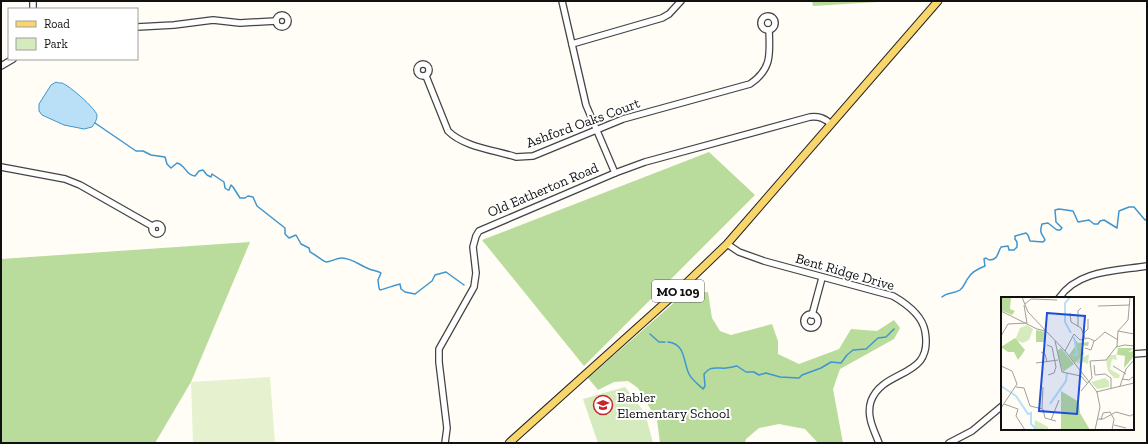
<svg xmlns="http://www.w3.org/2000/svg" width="1148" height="444" font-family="'Zilla Slab',serif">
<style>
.green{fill:#d5ebbd}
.forest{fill:#b9dc9c}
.pitch{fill:#e6f2cf}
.water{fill:#b9e0f7;stroke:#3f96cf}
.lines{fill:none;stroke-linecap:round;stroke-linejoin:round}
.stream{stroke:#3f96cf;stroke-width:1.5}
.minor-casing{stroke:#444;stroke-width:8}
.major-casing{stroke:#222;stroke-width:9}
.minor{stroke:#fff;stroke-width:5.5}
.major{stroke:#f9d66b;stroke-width:7}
.labels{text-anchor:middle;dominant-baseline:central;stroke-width:4;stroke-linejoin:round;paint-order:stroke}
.shield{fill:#fff;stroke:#585858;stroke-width:1}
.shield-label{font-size:13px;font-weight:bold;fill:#111}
.street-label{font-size:14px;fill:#111;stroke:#fff}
.poi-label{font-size:14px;fill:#111;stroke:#fff;text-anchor:start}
.inset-river{fill:none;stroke:#b9e0f7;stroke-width:2}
.inset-road{fill:none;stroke:#a09f9a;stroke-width:1}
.view{fill:#1d4ed8;fill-opacity:0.15;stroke:#1d4ed8;stroke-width:2}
.inset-edge{fill:none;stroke:#111;stroke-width:2}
</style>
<rect width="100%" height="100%" fill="#fffdf5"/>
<polygon class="green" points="625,387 645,413 653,443 598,443 583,399"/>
<g class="forest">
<polygon points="812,1 894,1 813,6"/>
<polygon points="709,152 755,195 584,366 482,240"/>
<polygon points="250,242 191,382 155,443 1,443 1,259"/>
<polygon points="708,292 712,318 720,331 731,335 772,324 778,341 778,354 799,364 839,349 851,329 877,331 894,320 900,328 894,339 840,369 833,389 843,443 818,443 805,429 779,424 759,428 746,439 745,443 660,443 657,420 638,388 628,381 614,382 598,390 588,378 685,293"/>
</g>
<polygon class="pitch" points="270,377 275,443 193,443 191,382"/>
<path class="water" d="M56 82C58 83 61 83 62 83 70 86 95 108 97 115 97 120 95 123 92 127L84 129 64 125 42 115 39 111V104L51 85Z"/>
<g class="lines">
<g class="stream">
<path d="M95 123 136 151H143L151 155 165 157 167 164 171 168 177 163C186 165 185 175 195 176L199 171 203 170 207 175 211 177 212 174 224 182 225 188 228 190H229L231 185 233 187 240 198H245L248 196 253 197 257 206 285 228V234L289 238 296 235 301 244 309 248 310 252C313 253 324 262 326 262 331 262 336 258 342 258 352 258 362 267 372 270 375 271 378 271 381 273L378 280 379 288 380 290C385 289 398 284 400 284L401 289 405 292 415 294 432 281 435 275 446 272 464 285"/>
<path d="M942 297C947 292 954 294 960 290 965 286 965 281 969 277 972 271 980 268 985 266L984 259 986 258 989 260C998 260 997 254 1001 247L1008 246 1009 250H1014L1017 247V242L1015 239V236L1026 233 1028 235 1030 241 1043 242 1045 240C1042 233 1039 234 1042 224L1048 223 1057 230H1060L1062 228 1056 222 1055 210 1059 209 1073 211 1078 222 1089 220 1094 224H1098L1100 221 1104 220 1117 228 1119 211 1129 207H1134L1145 220 1147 219"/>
<polyline points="650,334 659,342 665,342"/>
<path d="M668 342C686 344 683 362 689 374 692 380 698 384 703 389L705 386 704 374C710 367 712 368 721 368 726 369 732 367 737 366L746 372H754L759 375 766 373 780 377 799 378 802 375 821 368 831 362 841 363 847 355 853 350 866 349 878 338 886 337 894 329"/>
</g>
<defs>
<g id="minor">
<polyline points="562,1 586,105 615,173"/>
<polyline points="33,9 33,1"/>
<circle cx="282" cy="21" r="6"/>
<circle cx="768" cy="23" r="7"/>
<polyline points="137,27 174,25 213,20 240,23 276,21"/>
<polyline points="572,44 662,18 669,14 681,1"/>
<circle cx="423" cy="70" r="6"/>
<polyline points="1,66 13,59"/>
<path d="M426 76 448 131C464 147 494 150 516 157L533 156 623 119 750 84C772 69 770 54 769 30"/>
<polyline points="1,167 65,179 80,185 152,226"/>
<circle cx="157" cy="229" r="5"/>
<path d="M727 244 739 252 764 261 893 296C907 304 922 315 925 331 934 380 884 367 871 401 866 416 874 430 879 443"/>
<path d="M1059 298C1078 270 1116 271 1147 266"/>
<circle cx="811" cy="321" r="7"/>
<polyline points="812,315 822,278"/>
<polyline points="1133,354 1147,353"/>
<path d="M445 443 447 428 439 362V349L474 287 476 273 473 247 476 236 479 231 615 173 645 162 810 117C819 116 824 118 831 124"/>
<polyline points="949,443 972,431 1002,406"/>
</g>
<polyline id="major" points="509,443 677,292 727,244 938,1"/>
</defs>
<use href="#minor" class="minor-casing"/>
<use href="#major" class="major-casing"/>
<use href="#minor" class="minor"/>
<use href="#major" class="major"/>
</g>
<defs>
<symbol id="school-ring" viewBox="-11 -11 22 22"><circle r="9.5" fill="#fff" stroke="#c4262e" stroke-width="1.5"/><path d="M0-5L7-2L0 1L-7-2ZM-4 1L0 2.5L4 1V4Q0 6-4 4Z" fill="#c4262e"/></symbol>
</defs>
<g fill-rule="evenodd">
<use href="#school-ring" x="592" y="394" width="22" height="22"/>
</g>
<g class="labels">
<rect class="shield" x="652" y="280" width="52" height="22" rx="3"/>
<g class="shield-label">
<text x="678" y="291">MO 109</text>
</g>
<g class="street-label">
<text transform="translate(583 123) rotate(-20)">Ashford Oaks Court</text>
<text transform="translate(543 190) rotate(-23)">Old Eatherton Road</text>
<text transform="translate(845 272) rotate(16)">Bent Ridge Drive</text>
</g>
<g class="poi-label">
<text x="617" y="397">Babler<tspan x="617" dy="16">Elementary School</tspan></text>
</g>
</g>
<g transform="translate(1001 297)">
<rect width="133" height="133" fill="#fffdf5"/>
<path d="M26 28 32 32 28 43 22 46 14 43 19 31ZM88 57 87 67 82 65 76 67V63ZM109 58H115L116 63 111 62 109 72 119 78 118 81H113L107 74 105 63ZM104 81 108 84V90L96 92 90 85ZM34 123 47 130V133H33Z" fill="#d5ebbd"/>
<path d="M10 0 9 12 14 14 11 18 0 13V1ZM35 33 45 35 44 45H35ZM72 40 77 46 88 45 87 49 80 48 83 57 74 66 68 58 75 48ZM14 41 24 53 17 63 13 55H7L0 50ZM60 51 73 67 62 75 56 54ZM117 51H133L127 55 133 54V59L123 71 124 59 113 57H116ZM60 94 78 105 79 116 89 133H60Z" fill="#b9dc9c"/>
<path class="inset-river" d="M69 0 64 6V25L70 36M72 59 76 57 73 40M0 89 15 99 27 117 30 116V127L36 133M49 107 65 84 66 76"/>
<path class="inset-road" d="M21 0 27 15 64 54 96 95 99 110 94 133M24 7 30 2 56 3M97 9 129 8M0 14 36 32 45 34M69 16 70 25 80 31 84 41M77 29V14L80 11M117 34 133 37M83 36 87 32V22M0 39 7 27 26 26 23 8M54 44 61 75 80 79 86 86M46 48 51 50 55 70 53 76 47 78M115 50 124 48 133 49M84 51 90 53 93 44M64 54 73 37 79 43 87 41 94 44 104 35 117 43M40 55 44 57 46 65M35 66 57 63M93 68 94 78 104 77M0 69 11 74 16 87 0 111M112 69 125 77M104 77 110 81V91M121 82 128 83 133 79M119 89 125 72 133 63M15 90 23 91 29 109 42 112 44 121 55 124M80 94 91 81 89 64 105 63 116 49 117 34 127 23 129 0M95 95 133 86M3 107 17 112 15 119 24 133M41 111 42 90M97 122H102L115 115 129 119 133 117M50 123 58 103M100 123 102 116 109 115 113 122 111 133M113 128 125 131"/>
<path class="view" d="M46 16 84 19 76 117 38 114Z"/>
<rect width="133" height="133" class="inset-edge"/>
</g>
<rect width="1148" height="444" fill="none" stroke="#111111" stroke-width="4"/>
<rect x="8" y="8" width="130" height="52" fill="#ffffff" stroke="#a0a0a0"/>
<rect x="16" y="21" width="20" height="6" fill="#f9d66b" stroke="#a0a0a0"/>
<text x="44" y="28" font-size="12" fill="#111111">Road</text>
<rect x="16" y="38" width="20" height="12" fill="#d5ebbd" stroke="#a0a0a0"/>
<text x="44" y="48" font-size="12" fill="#111111">Park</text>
</svg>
